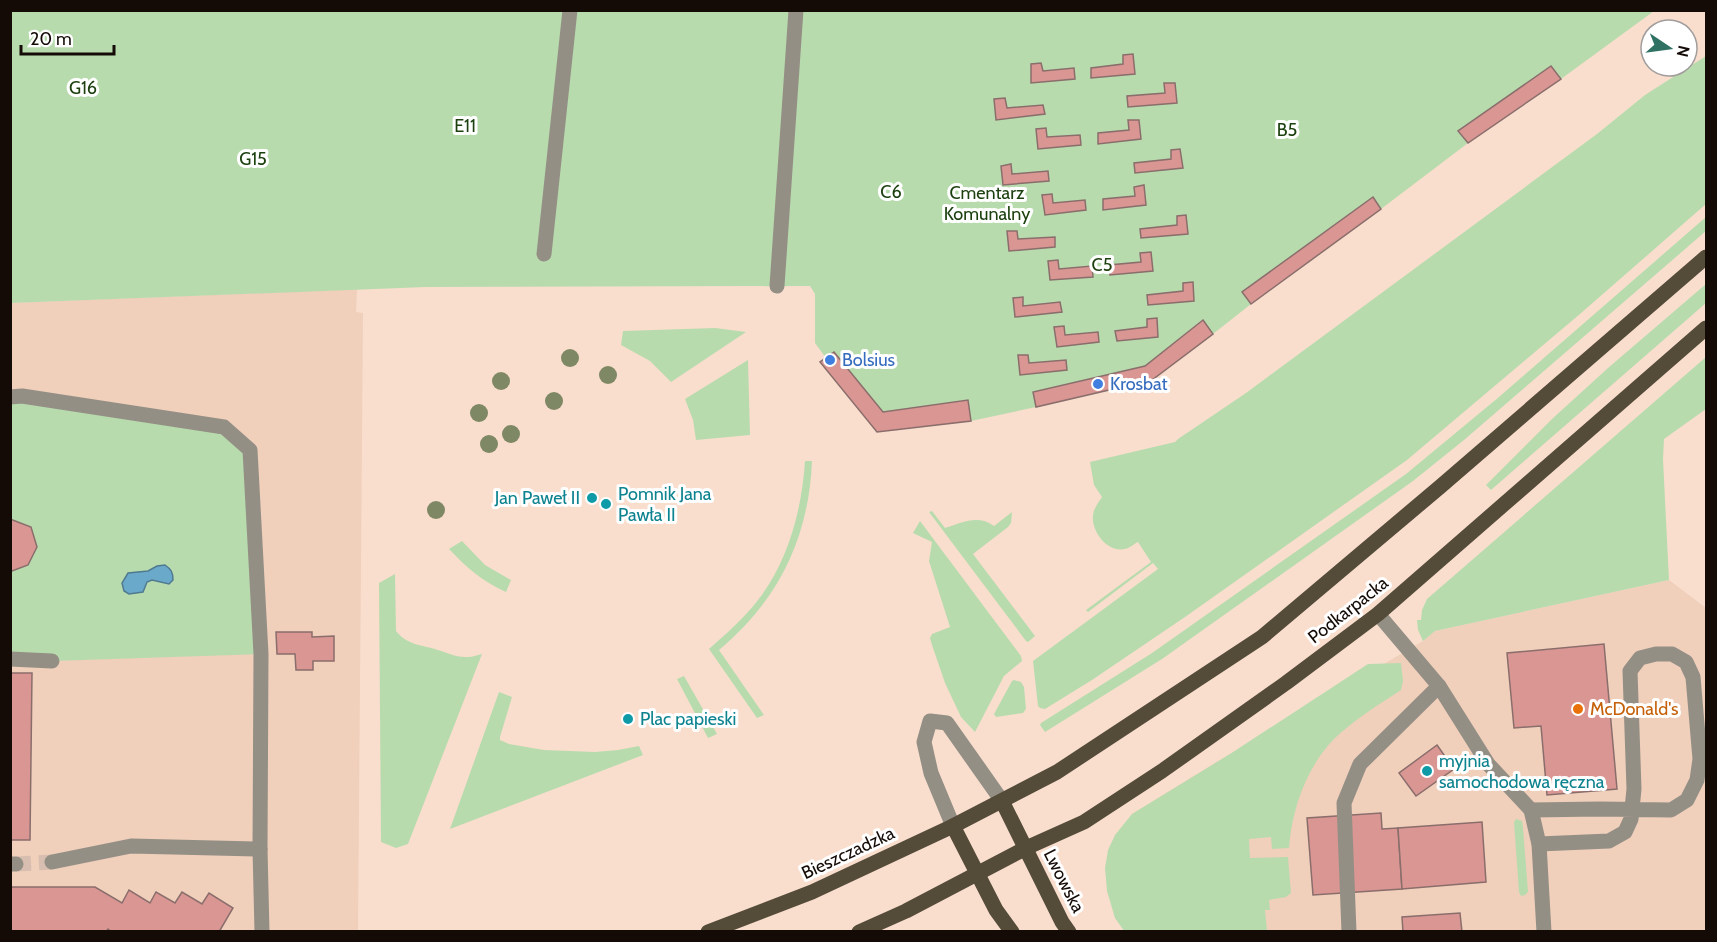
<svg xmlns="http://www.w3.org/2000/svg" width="1717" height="942" font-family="Cabin,sans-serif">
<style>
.built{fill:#f0cfbb}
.green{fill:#b8dbae}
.water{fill:#6aa9ca;stroke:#507a90;stroke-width:1.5}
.building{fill:#d99692;stroke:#8a6e6c;stroke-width:1.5}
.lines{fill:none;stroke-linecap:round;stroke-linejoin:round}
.minor-tunnel{stroke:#d7beb0;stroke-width:15;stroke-dasharray:15 8;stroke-linecap:butt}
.minor{stroke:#948f85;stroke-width:15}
.major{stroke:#544b39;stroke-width:15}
.tree{fill:#7f8865}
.shop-dot{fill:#3f7fe0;stroke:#fff;stroke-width:2}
.culture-dot{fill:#0f9aa8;stroke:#fff;stroke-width:2}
.food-dot{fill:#e8710a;stroke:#fff;stroke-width:2}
.labels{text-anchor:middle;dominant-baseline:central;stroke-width:6;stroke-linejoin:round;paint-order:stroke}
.park-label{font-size:18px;fill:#1c410f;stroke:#fff}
.shop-label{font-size:18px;fill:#366cbe;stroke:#fff;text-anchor:start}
.culture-label{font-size:18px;fill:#0d838f;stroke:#fff;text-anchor:start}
.street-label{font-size:18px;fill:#140b07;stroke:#fff}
.food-label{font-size:18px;fill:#c56008;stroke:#fff;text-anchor:start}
</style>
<rect width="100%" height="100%" fill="#f9dece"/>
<g class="built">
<polygon points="357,289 356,312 363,313 358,931 11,931 10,303"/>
<polygon points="1669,580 1706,608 1706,931 1129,931 1115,918 1105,868 1132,814 1215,763 1423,641 1435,631"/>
</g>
<g class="green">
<polygon points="10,11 1654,11 1561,79 1551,67 1459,130 1468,143 1381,209 1373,197 1243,292 1251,304 1213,334 1202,320 1145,366 1033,392 1036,407 971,421 968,400 883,412 834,352 826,358 815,343 815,294 810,286 426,287 11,303"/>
<path d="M1706 56V204L1580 314 1407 460 1185 617 1092 680 1045 709 1040 708 1038 706 1033 661 1158 569 1153 563 1088 612 1086 610 1151 562 1138 542C1134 544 1130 548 1125 549 1107 553 1091 531 1093 515 1094 508 1098 503 1102 497L1094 485 1090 462 1175 442 1178 439 1246 393 1597 134 1645 95Z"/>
<polygon points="1706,217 1706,231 1464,440 1413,481 1162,659 1045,732 1040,725 1041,723 1152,653 1406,474 1499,397"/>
<polygon points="1706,284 1706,303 1491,490 1486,485 1552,419 1608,368"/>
<polygon points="715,328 746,332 671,382 650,361 621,345 623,331"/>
<polygon points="1706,357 1706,409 1664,439 1663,459 1669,580 1435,631 1423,641 1418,630 1417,620 1421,620 1422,610 1427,599"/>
<polygon points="748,360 750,435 696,440 693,420 685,399"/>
<polygon points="11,397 224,427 250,450 261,654 52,661 11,659"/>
<path d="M805 461H812C809 538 778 601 719 650L764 715 757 718 709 649C726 634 744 618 758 600 788 562 802 509 805 461Z"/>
<path d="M932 511 945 528C961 523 978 514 994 526L1012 512 1011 523 1008 527 973 554 1035 636 1028 642 1026 641 929 512Z"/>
<polygon points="920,521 1021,656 1022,661 1004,676 975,732 961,717 945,683 932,645 930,638 932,634 950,627 929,561 932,542 913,533"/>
<path d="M462 541 485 565 511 580 506 592C483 582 466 567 449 549Z"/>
<path d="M395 574 396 631C406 644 420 645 435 649 446 652 456 658 468 657 472 657 477 655 482 654L408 844 396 848 381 842 379 583Z"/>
<path d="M1401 663 1403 681 1401 690C1378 705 1354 720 1334 739 1306 768 1292 809 1289 848L1272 849 1271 837 1249 839 1250 858 1288 857 1291 893 1286 897 1269 900 1270 910H1265L1267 931H1124L1115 918 1107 891 1105 868 1108 850 1115 835 1132 814 1230 754 1368 664Z"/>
<polygon points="684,676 717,734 708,738 677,679"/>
<polygon points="1014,680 1021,682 1024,687 1026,709 1023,713 996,717 994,714 1012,681"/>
<polygon points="499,692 512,697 500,737 500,740 509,744 544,750 595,752 618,750 639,746 643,755 450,829"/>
<polygon points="1516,819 1522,821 1523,828 1528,892 1525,895 1521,896 1519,892 1514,822"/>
</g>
<path class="water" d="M165 565C171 569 173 572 173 580L169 584 152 580 147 582 143 592 129 594 124 591 122 583 128 573 148 571 157 566Z"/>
<g class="building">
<polygon points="1133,54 1135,74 1091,78 1091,68 1123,64 1123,55"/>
<polygon points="1041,63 1043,71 1074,68 1075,79 1031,83 1031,64"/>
<polygon points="1551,66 1561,79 1468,143 1458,131"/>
<polygon points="1164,83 1175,83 1177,103 1128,107 1127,96 1165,93"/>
<polygon points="1005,98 1007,108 1043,105 1045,114 996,120 994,99"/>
<polygon points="1128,120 1139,120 1141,139 1098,144 1098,133 1129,130"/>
<polygon points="1046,128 1047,137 1080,135 1081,145 1038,149 1036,129"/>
<polygon points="1180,149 1183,168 1135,173 1134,163 1171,159 1171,150"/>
<polygon points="1011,164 1012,174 1048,171 1049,181 1003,185 1001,166"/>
<polygon points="1144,185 1146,205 1103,210 1103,199 1135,196 1134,187"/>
<polygon points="1052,194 1053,203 1085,200 1086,210 1045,215 1042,195"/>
<polygon points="1373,197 1381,209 1251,304 1242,292"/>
<polygon points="1186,215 1188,234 1141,238 1140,229 1177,225 1177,216"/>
<polygon points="1007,231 1017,231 1018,239 1055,237 1055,247 1009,251"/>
<polygon points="1151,252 1153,271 1110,275 1109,265 1141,262 1140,253"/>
<polygon points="1058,260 1059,269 1092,266 1093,277 1050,280 1048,261"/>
<polygon points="1193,282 1194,301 1148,305 1147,295 1183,291 1183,283"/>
<polygon points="1023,297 1023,306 1060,302 1062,312 1015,317 1013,298"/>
<polygon points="1157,318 1158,337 1117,341 1115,331 1147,327 1147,319"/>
<polygon points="1203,320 1213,334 1152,380 1036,407 1033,392 1145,366"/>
<polygon points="1064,326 1065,335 1098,332 1099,342 1057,347 1054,327"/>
<polygon points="834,352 883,412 968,400 971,421 877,432 820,362"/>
<polygon points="1018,355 1028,355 1029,363 1066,360 1067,370 1020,375"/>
<polygon points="10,519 31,527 37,547 28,565 12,571 10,571"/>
<polygon points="276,632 312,632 312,637 334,636 334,661 313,661 313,670 296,670 295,654 277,654"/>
<polygon points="1604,644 1617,789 1547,795 1541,726 1514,728 1507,653"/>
<polygon points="10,673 32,673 30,840 10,840"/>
<polygon points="1437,745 1454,769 1416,796 1399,773"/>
<polygon points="1381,813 1382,829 1398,828 1402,889 1313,895 1307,818"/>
<polygon points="1482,822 1486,882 1402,889 1398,828"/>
<polygon points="10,887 95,887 122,903 129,890 150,903 156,892 175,903 182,892 202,904 209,893 233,908 219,932 112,932 108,929 106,932 10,932"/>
<polygon points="1460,913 1462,932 1403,932 1402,917"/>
</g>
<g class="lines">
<polyline class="minor-tunnel" points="16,864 52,862"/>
<g class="minor">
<polyline points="544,254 570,10"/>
<polyline points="777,286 796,10"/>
<polyline points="10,397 22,396 224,427 250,450 261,654 260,849 262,932"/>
<polyline points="1378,614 1439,686 1488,764 1531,810 1539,844 1544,932"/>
<polyline points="10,659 52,661"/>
<polyline points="1531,810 1600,809 1671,810 1687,800 1697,780 1700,759 1693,677 1686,662 1672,654 1656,654 1640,658 1630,671 1634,789 1631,819 1625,832 1609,841 1539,844"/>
<polyline points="953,826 931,773 924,742 930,721 947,723 1002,801"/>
<polyline points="52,862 131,846 260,849"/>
<polyline points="10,864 16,864"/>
<polyline points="1349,932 1344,803 1360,764 1439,686"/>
</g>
<g class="major">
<polyline points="1002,801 1062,922 1069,932"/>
<polyline points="953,826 996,910 1012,932"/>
<polyline points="708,932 812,892 953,826 1057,772 1262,637 1441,486 1706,257"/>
<polyline points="859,932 906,911 1026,848 1084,822 1162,771 1286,683 1378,614 1706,328"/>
</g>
</g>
<g class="tree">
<circle cx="570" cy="358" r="9"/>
<circle cx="608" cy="375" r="9"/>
<circle cx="501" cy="381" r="9"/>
<circle cx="554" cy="401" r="9"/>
<circle cx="479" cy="413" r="9"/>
<circle cx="511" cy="434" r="9"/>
<circle cx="489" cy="444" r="9"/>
<circle cx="436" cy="510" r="9"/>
</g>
<g class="shop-dot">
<circle cx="830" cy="360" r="6"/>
<circle cx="1098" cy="384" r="6"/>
</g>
<g class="culture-dot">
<circle cx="592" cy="498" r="6"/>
<circle cx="606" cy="504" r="6"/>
<circle cx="628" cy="719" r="6"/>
<circle cx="1427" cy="771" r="6"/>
</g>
<circle class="food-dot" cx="1578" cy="709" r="6"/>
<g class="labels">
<g class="park-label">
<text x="83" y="88">G16</text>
<text x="465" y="126">E11</text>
<text x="1287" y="130">B5</text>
<text x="253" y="159">G15</text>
<text x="891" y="192">C6</text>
<text x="987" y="193">Cmentarz<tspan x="987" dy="21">Komunalny</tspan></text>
<text x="1102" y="265">C5</text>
</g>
<g class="shop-label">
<text x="842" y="360">Bolsius</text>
<text x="1110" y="384">Krosbat</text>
</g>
<g class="culture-label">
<text x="618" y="494">Pomnik Jana<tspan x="618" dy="21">Pawła II</tspan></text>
<text x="580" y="498" text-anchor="end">Jan Paweł II</text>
<text x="640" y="719">Plac papieski</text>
<text x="1439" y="761">myjnia<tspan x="1439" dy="21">samochodowa ręczna</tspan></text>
</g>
<g class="street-label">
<text transform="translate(1348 610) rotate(-38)">Podkarpacka</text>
<text transform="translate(848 853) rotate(-25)">Bieszczadzka</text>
<text transform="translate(1064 881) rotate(63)">Lwowska</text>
</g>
<g class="food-label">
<text x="1590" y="709">McDonald's</text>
</g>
</g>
<rect width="1717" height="942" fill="none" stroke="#140b07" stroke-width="24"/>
<g transform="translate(1669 48) rotate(103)"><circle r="28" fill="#ffffff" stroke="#a19d9c" stroke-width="1.5"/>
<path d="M0-4.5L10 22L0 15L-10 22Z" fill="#2f7264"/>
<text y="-9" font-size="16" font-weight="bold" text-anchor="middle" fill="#140b07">N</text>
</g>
<path d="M21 45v9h93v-9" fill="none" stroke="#140b07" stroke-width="3"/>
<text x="30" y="45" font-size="18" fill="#140b07" stroke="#ffffff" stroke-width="4.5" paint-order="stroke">20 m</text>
</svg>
